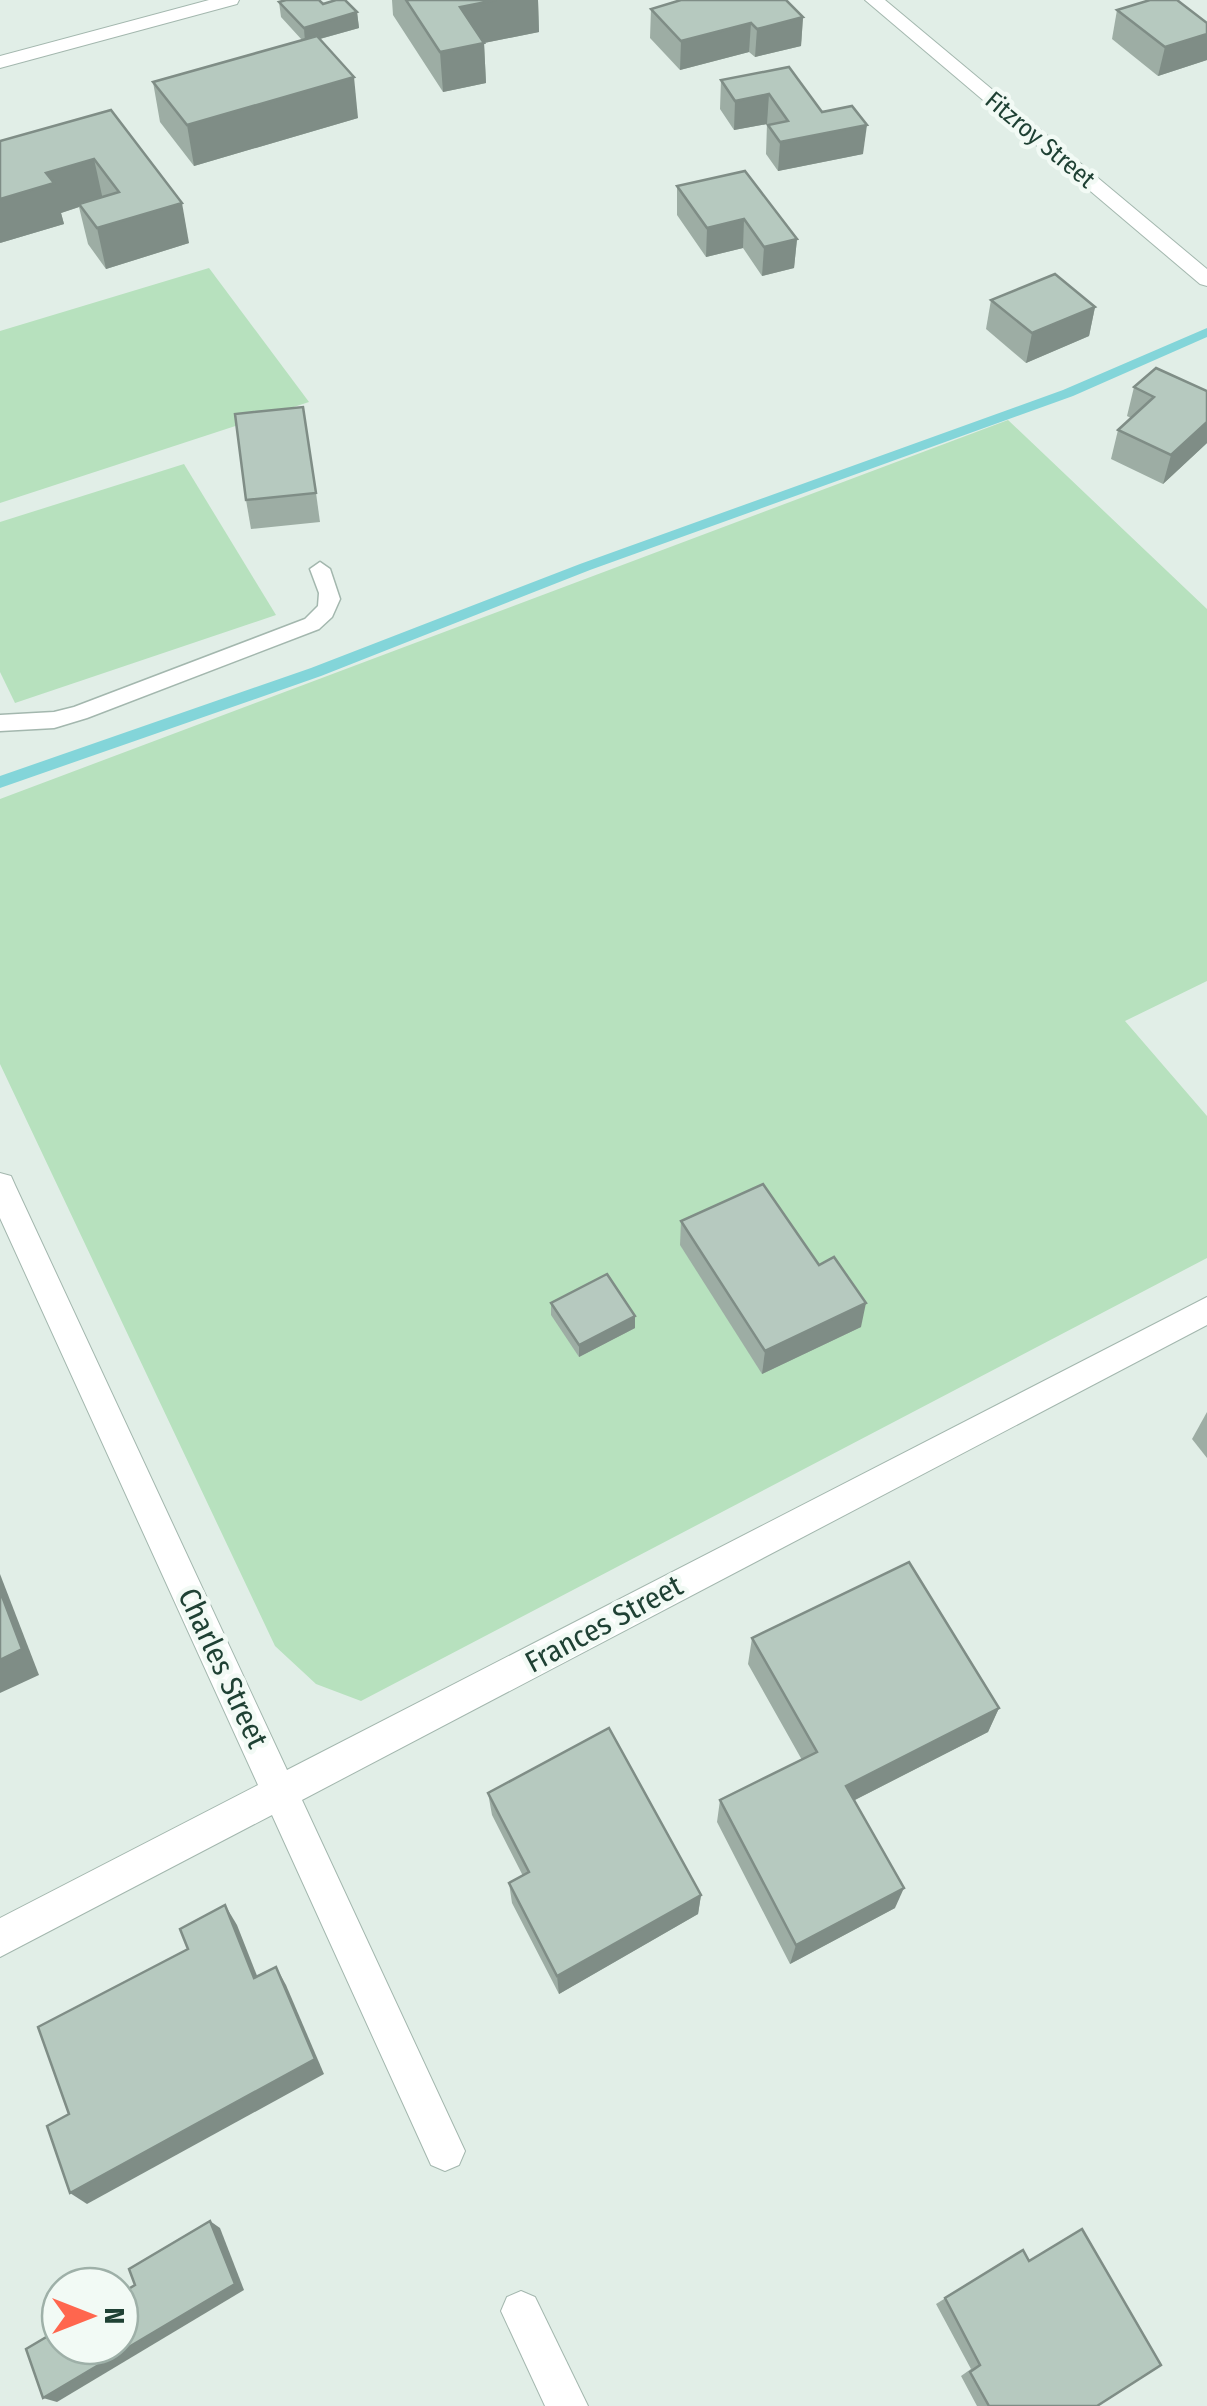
<svg xmlns="http://www.w3.org/2000/svg" width="1207" height="2406" font-family="'Fira Sans Condensed',sans-serif">
<style>
.green{fill:#b7e1be}
.lines{fill:none;stroke-linecap:round;stroke-linejoin:round}
.stream{fill:#83d5d9;fill-rule:evenodd}
.service-casing{stroke:#a3b7ae;stroke-width:3}
.minor-casing{stroke:#a3b7ae;stroke-width:2}
.service{fill:#fff;fill-rule:evenodd}
.minor{fill:#fff;fill-rule:evenodd}
.wall{fill:#9dada4}
.shaded-wall{fill:#7f8d86}
.building{fill:#b6c9bf;stroke:#7f8d86;stroke-width:2.5}
.labels{text-anchor:middle;dominant-baseline:central;stroke-width:9;stroke-linejoin:round;paint-order:stroke}
.far-street-label{font-size:25px;fill:#1f4134;stroke:#f2faf5}
.street-label{font-size:30px;fill:#1f4134;stroke:#f2faf5}
</style>
<rect width="100%" height="100%" fill="#e1eee7"/>
<g class="green">
<polygon points="209,268 309,402 0,503 0,331"/>
<polygon points="1008,420 1207,609 1207,981 1125,1021 1207,1116 1207,1258 361,1701 316,1684 275,1646 0,1064 0,799"/>
<polygon points="184,464 276,615 15,703 0,672 0,522"/>
</g>
<g class="lines">
<polygon class="stream" points="1207,328 1207,337 1073,396 590,570 321,676 0,788 0,776 311,668 580,564 1063,390"/>
<defs>
<polygon id="service" points="320,562 330,569 340,599 332,617 319,629 87,718 54,728 0,731 0,715 54,712 74,707 305,619 318,606 319,593 310,569"/>
<g id="minor">
<polygon points="209,0 239,0 237,4 0,68 0,56"/>
<polygon points="865,0 885,0 1207,269 1207,286 1200,284"/>
<polygon points="0,1173 11,1176 15,1185 287,1770 1207,1297 1207,1325 302,1800 465,2151 459,2165 445,2171 431,2165 272,1815 0,1957 0,1918 258,1785 0,1218"/>
<polygon points="521,2291 535,2297 588,2406 545,2406 501,2311 507,2297"/>
</g>
</defs>
<use href="#service" class="service-casing"/>
<use href="#minor" class="minor-casing"/>
<use href="#service" class="service"/>
<use href="#minor" class="minor"/>
</g>
<g class="wall">
<polygon points="392,0 538,0 539,32 484,43 486,83 443,92 393,15"/>
<polygon points="279,2 323,4 357,12 359,28 320,39 358,118 194,166 160,122 153,82 302,40 281,17"/>
<polygon points="651,9 803,17 801,46 755,57 749,52 680,70 650,38"/>
<polygon points="1117,10 1207,23 1207,60 1158,76 1112,39"/>
<polygon points="721,80 822,112 863,154 778,171 766,154 767,124 734,130 720,109"/>
<polygon points="111,110 189,243 106,269 88,244 79,207 61,213 64,224 0,243"/>
<polygon points="677,186 797,239 794,268 762,276 743,248 706,257 677,215"/>
<polygon points="991,300 1095,307 1089,336 1026,363 986,329"/>
<polygon points="1134,387 1207,391 1207,443 1163,484 1111,459 1118,430 1131,418 1127,416"/>
<polygon points="316,493 320,522 251,529 246,500"/>
<polygon points="681,1221 861,1327 762,1374 680,1245"/>
<polygon points="551,1303 635,1328 579,1357 551,1315"/>
<polygon points="1207,1412 1207,1458 1192,1439"/>
<polygon points="752,1638 999,1708 988,1732 855,1800 895,1908 790,1964 717,1822 720,1800 802,1760 748,1664"/>
<polygon points="488,1793 701,1895 698,1914 559,1994 512,1903 509,1883 523,1876 492,1815"/>
<polygon points="1023,2250 1029,2261 1097,2406 977,2406 961,2376 971,2369 936,2304"/>
</g>
<g class="shaded-wall">
<polygon points="496,0 538,0 539,32 484,43 486,83 443,92 440,52 460,7"/>
<polygon points="357,12 359,28 305,43 304,28"/>
<polygon points="803,17 801,46 755,57 757,29"/>
<polygon points="751,23 749,52 680,70 681,41"/>
<polygon points="1207,34 1207,60 1158,76 1165,47"/>
<polygon points="354,77 358,118 194,166 187,125"/>
<polygon points="769,94 767,124 734,130 735,101"/>
<polygon points="867,125 863,154 778,171 780,142"/>
<polygon points="94,159 103,200 79,204 79,207 61,213 64,224 0,243 0,199 46,173"/>
<polygon points="182,203 189,243 106,269 97,228"/>
<polygon points="744,219 743,248 706,257 707,228"/>
<polygon points="797,239 794,268 762,276 764,247"/>
<polygon points="1095,307 1089,336 1026,363 1032,333"/>
<polygon points="1207,422 1207,443 1163,484 1171,455"/>
<polygon points="866,1303 861,1327 762,1374 765,1351"/>
<polygon points="635,1316 635,1328 579,1357 579,1345"/>
<polygon points="0,1574 39,1675 0,1693"/>
<polygon points="999,1708 988,1732 839,1808 846,1786"/>
<polygon points="904,1888 895,1908 790,1964 796,1945"/>
<polygon points="701,1895 698,1914 559,1994 557,1976"/>
<polygon points="225,1905 237,1925 265,1996 254,1978"/>
<polygon points="276,1967 286,1985 324,2074 87,2204 70,2193"/>
<polygon points="210,2221 220,2228 244,2290 57,2402 43,2398"/>
</g>
<g class="building">
<polygon points="286,0 319,0 323,4 336,0 345,0 357,12 304,28 279,2"/>
<polygon points="406,0 496,0 460,7 484,43 440,52"/>
<polygon points="681,0 786,0 803,17 757,29 751,23 681,41 651,9"/>
<polygon points="1150,0 1177,0 1207,23 1207,34 1165,47 1117,10"/>
<polygon points="317,36 354,77 187,125 153,82"/>
<polygon points="789,67 822,112 852,106 867,125 780,142 768,125 788,121 769,94 735,101 721,80"/>
<polygon points="111,110 182,203 97,228 79,204 119,192 94,159 46,173 54,183 0,199 0,141"/>
<polygon points="745,171 797,239 764,247 744,219 707,228 677,186"/>
<polygon points="1055,274 1095,307 1032,333 991,300"/>
<polygon points="1156,368 1207,391 1207,422 1171,455 1118,430 1154,397 1134,387"/>
<polygon points="303,407 316,493 246,500 235,414"/>
<polygon points="763,1184 819,1265 834,1257 866,1303 765,1351 681,1221"/>
<polygon points="607,1274 635,1316 579,1345 551,1303"/>
<polygon points="909,1562 999,1708 846,1786 904,1888 796,1945 720,1800 817,1752 752,1638"/>
<polygon points="0,1591 22,1649 0,1660"/>
<polygon points="609,1728 701,1895 557,1976 509,1883 529,1872 488,1793"/>
<polygon points="225,1905 254,1978 276,1967 315,2059 70,2193 47,2126 69,2114 38,2027 188,1949 180,1929"/>
<polygon points="210,2221 235,2284 43,2398 26,2349 60,2329 60,2346 120,2346 120,2294 135,2285 129,2269"/>
<polygon points="1082,2229 1161,2365 1097,2406 989,2406 970,2372 980,2365 945,2298 1023,2250 1029,2261"/>
</g>
<g class="labels">
<g class="far-street-label">
<text transform="translate(1040 140) rotate(40)">Fitzroy Street</text>
</g>
<g class="street-label">
<text transform="translate(604 1624) rotate(-28)">Frances Street</text>
<text transform="translate(223 1668) rotate(65)">Charles Street</text>
</g>
</g>
<g transform="translate(90 2316) rotate(90)"><circle r="48" fill="#f2faf5" stroke="#9eb0a8" stroke-width="2.5"/>
<path d="M0-8L18 38L0 25L-18 38Z" fill="#ff664e"/>
<text y="-15" font-size="28" font-weight="bold" text-anchor="middle" fill="#1f4134">N</text>
</g>
</svg>
